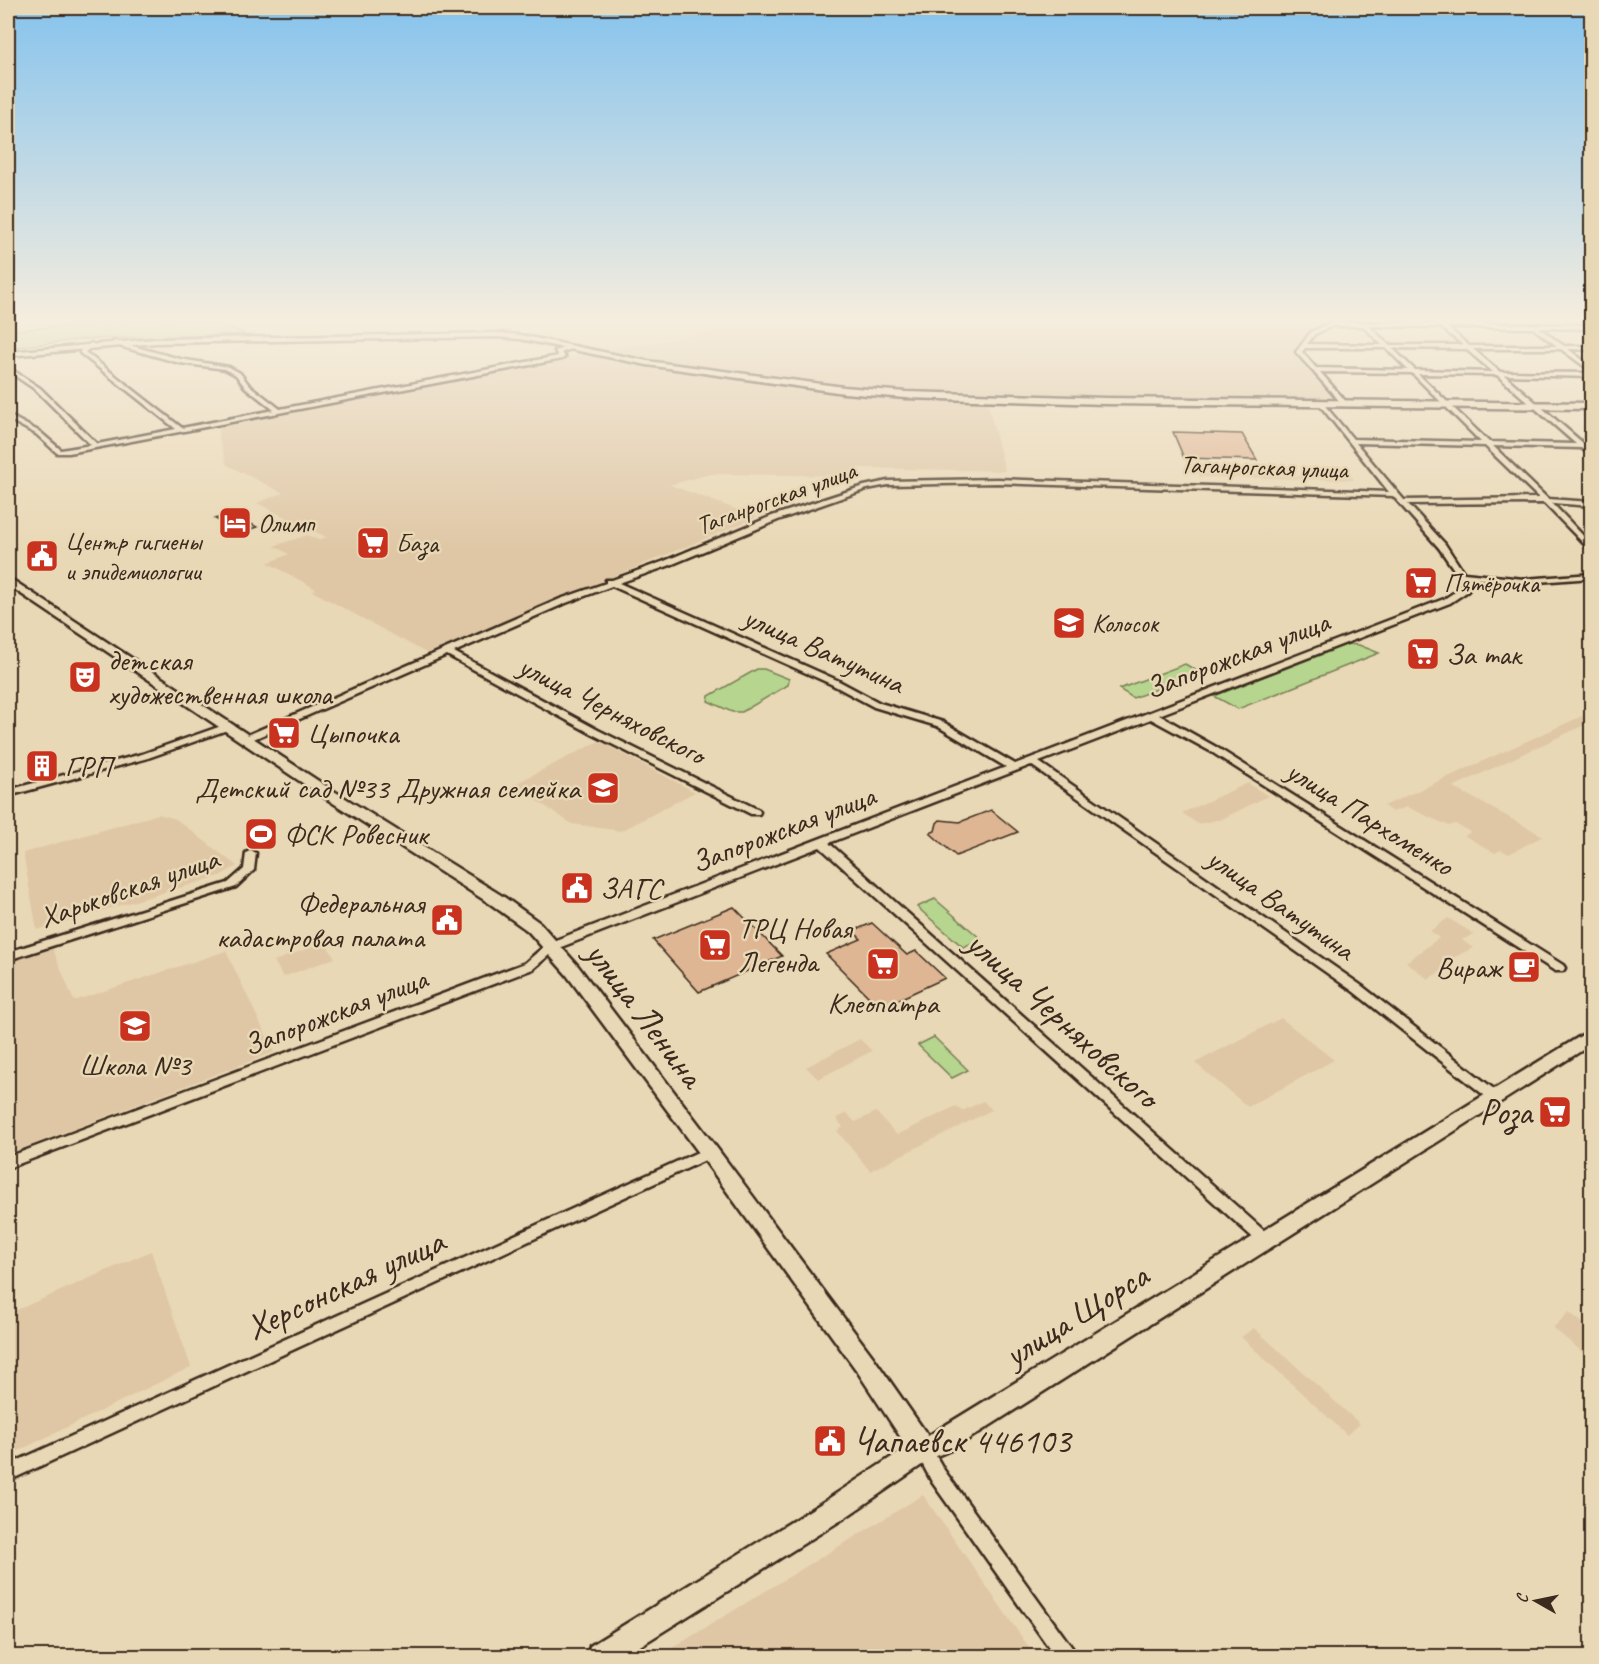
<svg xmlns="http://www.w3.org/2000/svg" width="1599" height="1664" font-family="Caveat,sans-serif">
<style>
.built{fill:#dfc7a5}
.green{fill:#b6d58e;stroke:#788056;stroke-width:1.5}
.building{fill:#dfb693;stroke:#3b2a1e;stroke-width:1.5}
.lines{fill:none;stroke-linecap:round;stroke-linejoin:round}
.street-casing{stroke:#3b2a1e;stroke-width:5}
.secondary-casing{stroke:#3b2a1e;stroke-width:5}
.street{fill:#e9d8b5;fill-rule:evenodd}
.secondary{fill:#e9d8b5;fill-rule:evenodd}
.labels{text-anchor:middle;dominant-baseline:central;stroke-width:5;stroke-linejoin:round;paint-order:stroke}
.far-street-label{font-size:26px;fill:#3b2a1e;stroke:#e9d8b5}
.far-poi-label{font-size:26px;fill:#3b2a1e;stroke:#e9d8b5;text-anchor:start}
.street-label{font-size:30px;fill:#3b2a1e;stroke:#e9d8b5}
.poi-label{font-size:30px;fill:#3b2a1e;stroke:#e9d8b5;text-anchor:start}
.near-street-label{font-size:36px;fill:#3b2a1e;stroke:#e9d8b5}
.near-poi-label{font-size:36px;fill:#3b2a1e;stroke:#e9d8b5;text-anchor:end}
</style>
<rect width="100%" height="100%" fill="#e9d8b5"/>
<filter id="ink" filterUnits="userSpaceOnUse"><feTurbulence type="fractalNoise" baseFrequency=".0167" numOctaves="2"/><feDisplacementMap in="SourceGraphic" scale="12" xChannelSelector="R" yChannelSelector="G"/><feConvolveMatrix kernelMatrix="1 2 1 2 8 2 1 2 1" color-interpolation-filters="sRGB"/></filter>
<g filter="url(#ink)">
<g class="built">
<polygon points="779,318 1313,318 1317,322 1294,348 1335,399 976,396 888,392 591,351 659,342"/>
<polygon points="585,354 809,388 882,396 987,401 1005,471 858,468 855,476 710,474 670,485 757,517 428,654 312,591 316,589 268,563 289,554 274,546 307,535 319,540 326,537 257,503 283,493 227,465 218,436 220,424"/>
<polygon points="1198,474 1352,477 1354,480 1200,477"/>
<polygon points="1591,712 1591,722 1453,787 1543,836 1509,854 1501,850 1495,853 1465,836 1470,832 1455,824 1449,826 1407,807 1392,812 1384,806"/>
<polygon points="599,741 695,792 621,831 572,824 513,785"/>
<polygon points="1248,783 1268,796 1222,819 1198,824 1182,813"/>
<polygon points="159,814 176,819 237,866 220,876 37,930 23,853"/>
<polygon points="1448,918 1474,934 1462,940 1473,948 1443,963 1447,968 1428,979 1406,962 1439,938 1430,931"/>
<polygon points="325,942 335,958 283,977 274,961"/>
<polygon points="52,947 74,1001 226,951 274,1052 8,1154 8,961"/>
<polygon points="1281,1018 1334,1060 1248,1107 1195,1063"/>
<polygon points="860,1039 872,1051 818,1079 806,1067"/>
<polygon points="983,1101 992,1110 870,1171 837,1131 843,1127 836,1118 847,1113 855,1122 876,1112 897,1135 956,1106 962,1111"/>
<polygon points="151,1251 191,1367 8,1456 8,1314"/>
<polygon points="1569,1312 1591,1330 1591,1353 1587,1356 1553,1328"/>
<polygon points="1254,1328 1360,1424 1347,1435 1241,1337"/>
<polygon points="923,1495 1035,1656 659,1656"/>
</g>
<g class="green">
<polygon points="146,318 211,319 246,334 86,339 8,348 8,331"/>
<polygon points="1347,644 1359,645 1379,653 1238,709 1214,696"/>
<polygon points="1185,664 1201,673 1133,698 1119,689"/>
<polygon points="757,669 764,669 789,679 788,685 742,712 732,712 708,701 709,696"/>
<polygon points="935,899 981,939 963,947 917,907"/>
<polygon points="934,1037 968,1070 952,1078 918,1045"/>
</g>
<g class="building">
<polygon points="1173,432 1242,434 1257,460 1184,458"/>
<polygon points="230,514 244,520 257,527 241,532 215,519"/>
<polygon points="991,810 1018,832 956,856 930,833 935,831 937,823 940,820 960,822"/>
<polygon points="734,907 782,956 699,992 653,940"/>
<polygon points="872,923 907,955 916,951 945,978 880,1008 826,954 861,939 853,931"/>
</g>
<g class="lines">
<defs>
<g id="street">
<path d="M1331 322 1592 325V329L1539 328 1564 346H1592V350L1568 349 1592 367V372L1561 349H1473L1500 372 1592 373V377L1504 375 1584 444H1592V448H1589L1592 450V456L1581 448 1493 446 1548 499 1592 502V506L1552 503 1592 545V552L1544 503 1408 504 1445 544 1464 573 1524 579 1592 574V578L1524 583 1468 578 1470 581 1468 591 1450 603 1159 715 1216 747 1563 965 1565 968 1563 971H1555L1210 751 1151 719 1039 762 1362 986 1499 1093 1501 1096 1499 1099 1494 1101 1489 1099 1354 992 1031 765 829 843 1270 1236 1272 1240 1270 1244 1265 1246 1260 1244 820 847 556 949 533 969 8 1168V1157L525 963 548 943 1006 767 937 726 874 707 831 684 612 586 566 603 454 652 598 730 759 810 760 812 759 814H751L592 734 447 655 249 741H243L241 739 243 737 560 599 606 583V580H612L662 562 772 516 864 486 888 481 997 479 1389 492 1319 404 1318 403 1321 401 1353 439 1481 442 1412 373 1320 372 1347 403 1342 404 1296 352 1311 332ZM1332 326H1363L1382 345 1307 344 1315 334ZM1369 326 1441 327 1463 345H1389ZM1447 327 1533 328 1557 346H1469ZM1305 348H1386L1408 370 1316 368 1302 352ZM1392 348 1466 349 1493 372 1415 370ZM1418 374 1497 375 1576 444 1489 442ZM1356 443 1485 446 1539 498 1404 500ZM997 483 1393 496 1439 548 1462 581 1461 588 1444 599 1015 764 943 722 880 703 837 680 619 583 668 566 778 520 867 489 888 485Z"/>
<polygon points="114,341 180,359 229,367 240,373 249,385 280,409 558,356 555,351 570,346 573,348 561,353 565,357 562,359 69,453 57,453 36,434 8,419 8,415 10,416 40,432 61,450 91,445 36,390 8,371 8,367 40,388 97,444 176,429 80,353 80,351 91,343 94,345 85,352 182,428 274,410 245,387 236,375 225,369 180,363 112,344"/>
<polygon points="227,724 230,725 232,727 230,729 148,758 8,796 8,790 142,754"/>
<polygon points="251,850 256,853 254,870 236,887 8,960 8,952 228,883 244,869 246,853"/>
<polygon points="709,1147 714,1148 716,1152 714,1156 8,1481 8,1465"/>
<polygon points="923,1442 929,1444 944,1470 1073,1649 1075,1656 1055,1656 932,1482 915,1450 917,1444"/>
</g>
<g id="secondary">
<polygon points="497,333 520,335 647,361 844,387 906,392 1105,398 1592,403 1592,409 1105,404 906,398 844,393 647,365 520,339 497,337 156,343 8,356 8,352 156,339"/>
<polygon points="8,577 326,786 504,897 540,923 578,966 716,1147 873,1357 928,1436 1592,1029 1592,1044 953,1449 932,1458 843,1519 624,1656 587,1656 590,1646 825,1501 907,1447 857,1371 702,1157 566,974 528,931 492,905 316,792 8,585"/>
</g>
</defs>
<use href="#street" class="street-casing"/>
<use href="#secondary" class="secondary-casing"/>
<use href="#street" class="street"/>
<use href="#secondary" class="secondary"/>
</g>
</g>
<linearGradient id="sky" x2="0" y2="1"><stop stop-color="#86c3ed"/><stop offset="0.58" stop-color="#f5edde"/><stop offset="1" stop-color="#f5edde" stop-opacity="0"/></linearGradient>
<rect width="1599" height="551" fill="url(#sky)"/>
<defs>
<symbol id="hotel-square" viewBox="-11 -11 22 22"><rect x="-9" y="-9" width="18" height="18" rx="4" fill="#c8321e" stroke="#e9d8b5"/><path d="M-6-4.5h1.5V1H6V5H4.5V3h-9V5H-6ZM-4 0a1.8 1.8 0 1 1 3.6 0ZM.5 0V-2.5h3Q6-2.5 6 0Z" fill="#fff"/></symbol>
<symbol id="supermarket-square" viewBox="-11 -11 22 22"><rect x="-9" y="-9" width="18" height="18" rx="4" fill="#c8321e" stroke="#e9d8b5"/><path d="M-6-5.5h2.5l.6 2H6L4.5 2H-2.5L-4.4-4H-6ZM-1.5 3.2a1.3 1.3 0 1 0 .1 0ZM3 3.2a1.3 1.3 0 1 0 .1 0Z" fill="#fff"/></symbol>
<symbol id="civic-square" viewBox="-11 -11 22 22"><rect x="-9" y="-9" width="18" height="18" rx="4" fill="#c8321e" stroke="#e9d8b5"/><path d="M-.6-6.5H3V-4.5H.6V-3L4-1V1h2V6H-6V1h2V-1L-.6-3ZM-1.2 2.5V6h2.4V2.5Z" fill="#fff"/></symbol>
<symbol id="school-square" viewBox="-11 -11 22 22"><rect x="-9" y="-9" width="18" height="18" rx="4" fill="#c8321e" stroke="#e9d8b5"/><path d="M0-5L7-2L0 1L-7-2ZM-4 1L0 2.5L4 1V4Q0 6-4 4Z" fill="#fff"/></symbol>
<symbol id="theatre-square" viewBox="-11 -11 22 22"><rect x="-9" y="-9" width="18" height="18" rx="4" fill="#c8321e" stroke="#e9d8b5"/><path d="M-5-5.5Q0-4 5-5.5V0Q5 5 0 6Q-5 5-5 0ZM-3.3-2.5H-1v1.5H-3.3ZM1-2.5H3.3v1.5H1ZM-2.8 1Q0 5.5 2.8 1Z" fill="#fff"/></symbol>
<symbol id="building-square" viewBox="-11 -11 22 22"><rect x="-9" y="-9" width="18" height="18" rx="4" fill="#c8321e" stroke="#e9d8b5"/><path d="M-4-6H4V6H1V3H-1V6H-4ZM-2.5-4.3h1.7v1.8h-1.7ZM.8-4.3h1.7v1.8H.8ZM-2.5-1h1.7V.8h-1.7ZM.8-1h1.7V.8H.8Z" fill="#fff"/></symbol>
<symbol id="stadium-square" viewBox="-11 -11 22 22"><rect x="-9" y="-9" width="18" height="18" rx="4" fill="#c8321e" stroke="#e9d8b5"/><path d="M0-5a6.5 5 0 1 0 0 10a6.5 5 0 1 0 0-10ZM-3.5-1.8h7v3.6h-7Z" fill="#fff"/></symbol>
<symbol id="cafe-square" viewBox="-11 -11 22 22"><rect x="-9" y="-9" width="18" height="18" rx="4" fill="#c8321e" stroke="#e9d8b5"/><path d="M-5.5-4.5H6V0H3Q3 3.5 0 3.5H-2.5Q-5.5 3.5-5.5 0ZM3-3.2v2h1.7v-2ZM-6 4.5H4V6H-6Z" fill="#fff"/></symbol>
</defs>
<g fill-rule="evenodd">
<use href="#hotel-square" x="216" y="504" width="38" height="38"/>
<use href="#supermarket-square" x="354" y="524" width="38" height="38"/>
<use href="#civic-square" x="23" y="537" width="38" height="38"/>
<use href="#supermarket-square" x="1402" y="564" width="38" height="38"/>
<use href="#school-square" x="1050" y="604" width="38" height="38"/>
<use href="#supermarket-square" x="1404" y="635" width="38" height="38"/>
<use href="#theatre-square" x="66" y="658" width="38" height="38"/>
<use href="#supermarket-square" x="265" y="714" width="38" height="38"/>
<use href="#building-square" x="23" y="747" width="38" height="38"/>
<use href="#school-square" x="584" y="769" width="38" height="38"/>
<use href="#stadium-square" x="242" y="815" width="38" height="38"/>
<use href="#civic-square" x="558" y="869" width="38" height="38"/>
<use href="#civic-square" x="428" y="901" width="38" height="38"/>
<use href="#supermarket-square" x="696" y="926" width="38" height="38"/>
<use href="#supermarket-square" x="864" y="945" width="38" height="38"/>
<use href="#cafe-square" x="1505" y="948" width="38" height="38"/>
<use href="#school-square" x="116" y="1007" width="38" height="38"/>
<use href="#supermarket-square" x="1536" y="1093" width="38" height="38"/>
<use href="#civic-square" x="811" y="1422" width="38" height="38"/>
</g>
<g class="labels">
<g class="far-street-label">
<text transform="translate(1264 467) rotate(2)">Таганрогская улица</text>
<text transform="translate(776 498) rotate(-20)">Таганрогская улица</text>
</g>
<g class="far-poi-label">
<text x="258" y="523">Олимп</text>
<text x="65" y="541">Центр гигиены<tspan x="65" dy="30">и эпидемиологии</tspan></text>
<text x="396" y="543">База</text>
<text x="1444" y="583">Пятёрочка</text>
<text x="1092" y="623">Колосок</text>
</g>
<g class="street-label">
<text transform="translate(824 650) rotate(24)">улица Ватутина</text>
<text transform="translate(1237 655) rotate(-21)">Запорожская улица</text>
<text transform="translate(612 710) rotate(27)">улица Черняховского</text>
<text transform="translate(1370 818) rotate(32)">улица Пархоменко</text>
<text transform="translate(783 829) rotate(-21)">Запорожская улица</text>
<text transform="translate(129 888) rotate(-19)">Харьковская улица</text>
<text transform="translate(1281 904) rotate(35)">улица Ватутина</text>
<text transform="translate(335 1012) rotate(-21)">Запорожская улица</text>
</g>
<g class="poi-label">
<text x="1446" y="654">За так</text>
<text x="108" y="660">детская<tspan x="108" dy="34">художественная школа</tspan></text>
<text x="307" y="733">Цыпочка</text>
<text x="65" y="766">ГРП</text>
<text x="580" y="788" text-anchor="end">Детский сад №33 Дружная семейка</text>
<text x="284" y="834">ФСК Ровесник</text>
<text x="600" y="888">ЗАГС</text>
<text x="424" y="903" text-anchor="end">Федеральная<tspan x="424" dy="34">кадастровая палата</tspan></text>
<text x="738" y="928">ТРЦ Новая<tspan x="738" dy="34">Легенда</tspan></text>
<text x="1501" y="967" text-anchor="end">Вираж</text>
<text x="883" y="1003" text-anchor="middle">Клеопатра</text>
<text x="135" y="1065" text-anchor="middle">Школа №3</text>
</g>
<g class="near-street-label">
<text transform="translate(645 1014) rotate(53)">улица Ленина</text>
<text transform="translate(1063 1019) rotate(42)">улица Черняховского</text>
<text transform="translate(345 1284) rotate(-25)">Херсонская улица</text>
<text transform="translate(1076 1315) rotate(-32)">улица Щорса</text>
</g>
<g class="near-poi-label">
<text x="1532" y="1112">Роза</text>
<text x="853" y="1441" text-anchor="start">Чапаевск 446103</text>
</g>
</g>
<rect width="1599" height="1664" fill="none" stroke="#e9d8b5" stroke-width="30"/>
<rect x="15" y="15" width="1569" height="1634" fill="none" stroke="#3b2a1e" stroke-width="2" filter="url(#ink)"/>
<g transform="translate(1536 1601) rotate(279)" stroke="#e9d8b5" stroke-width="4.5" paint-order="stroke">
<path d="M0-4.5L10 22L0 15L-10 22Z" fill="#3b2a1e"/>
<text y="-9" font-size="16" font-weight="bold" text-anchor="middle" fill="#3b2a1e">С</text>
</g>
</svg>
